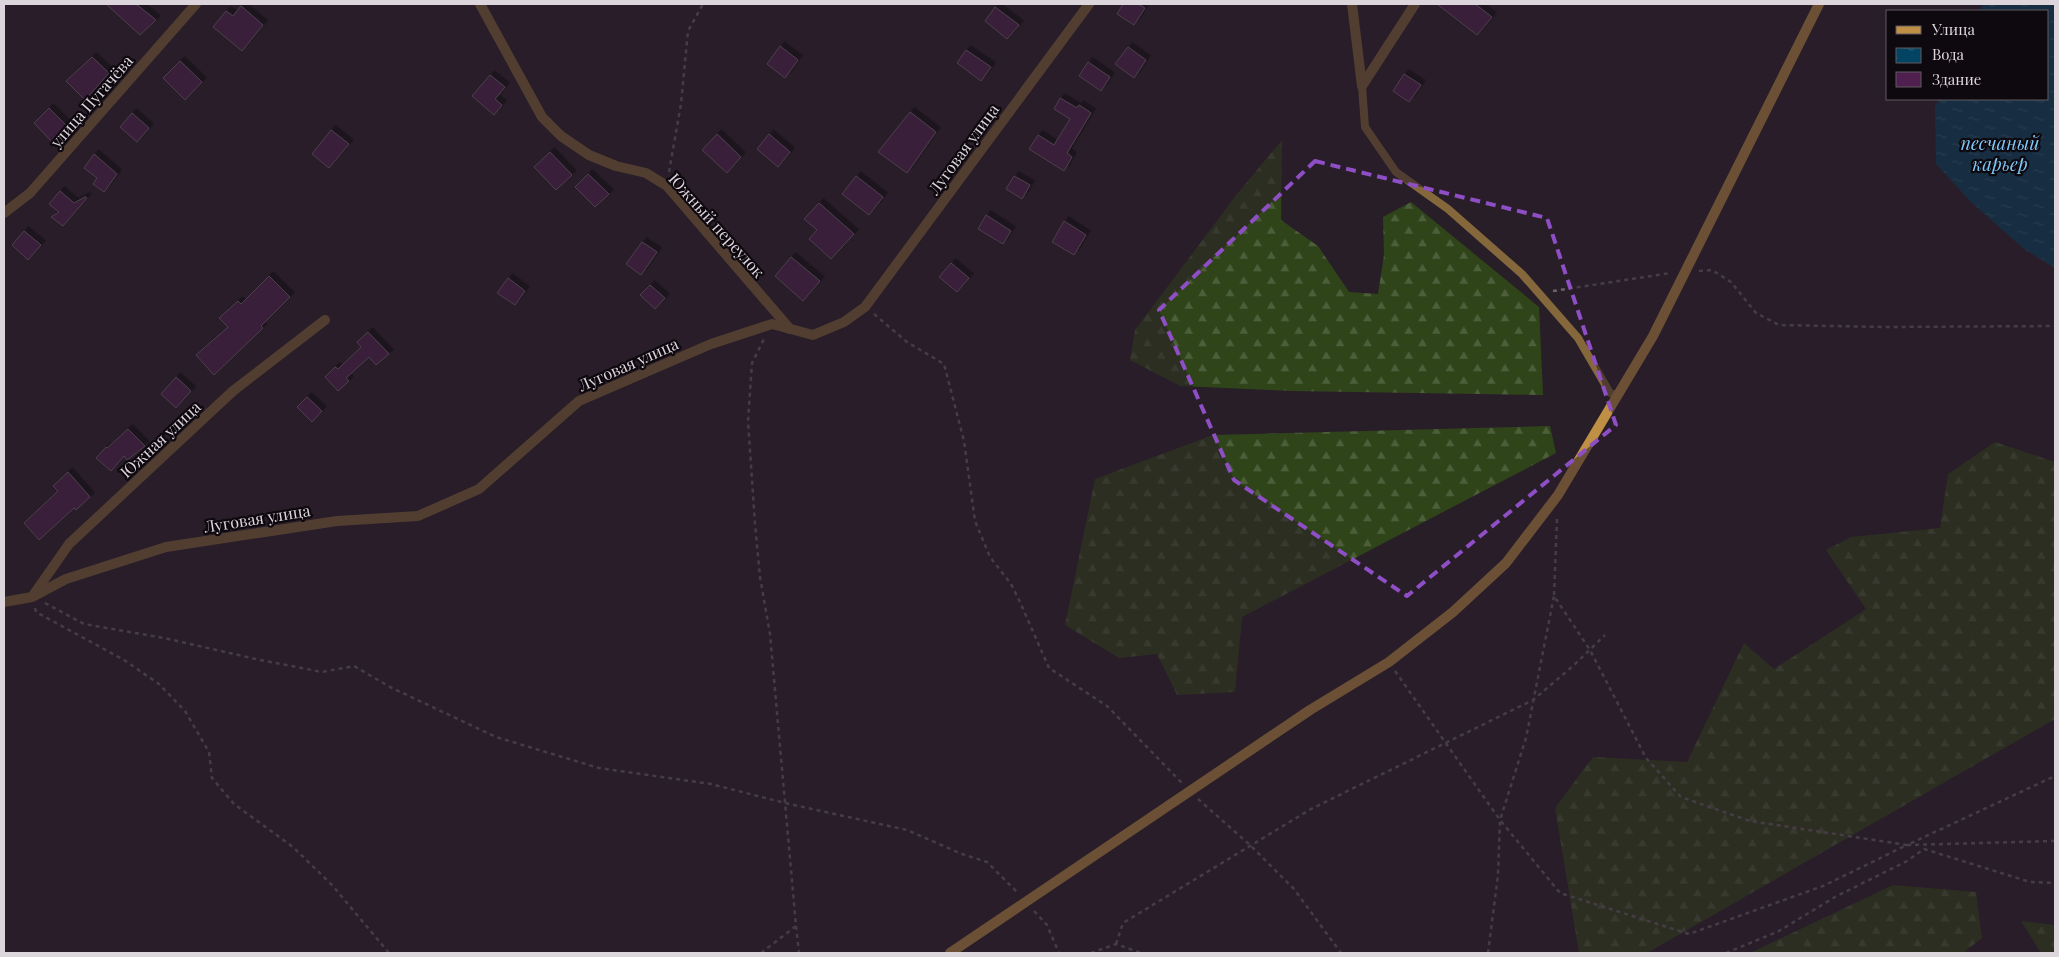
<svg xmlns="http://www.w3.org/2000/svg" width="2059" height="957" font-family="'Playfair Display',serif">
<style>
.forest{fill:url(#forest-firs)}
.water{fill:url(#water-ripples)}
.building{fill:#4f204f;stroke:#776a76;filter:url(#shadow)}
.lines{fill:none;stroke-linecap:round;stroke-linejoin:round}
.path{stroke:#6b626b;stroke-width:2.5;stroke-dasharray:4 4;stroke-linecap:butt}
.lane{stroke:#85673c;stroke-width:8}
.street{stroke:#85673c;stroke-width:10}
.secondary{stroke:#be8f45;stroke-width:10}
.marked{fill:none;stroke:#8e4ec5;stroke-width:4;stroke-dasharray:10 6;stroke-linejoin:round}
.labels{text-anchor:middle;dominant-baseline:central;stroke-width:4.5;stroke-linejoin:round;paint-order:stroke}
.street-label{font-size:16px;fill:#dcd5dc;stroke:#0e090e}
.water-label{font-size:18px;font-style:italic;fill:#7ecafa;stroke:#0e090e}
</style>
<defs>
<pattern id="forest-firs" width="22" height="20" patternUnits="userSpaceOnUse" patternTransform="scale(1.25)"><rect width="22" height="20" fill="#30441a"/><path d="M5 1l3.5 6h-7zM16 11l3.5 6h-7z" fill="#4d5e3b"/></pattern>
<pattern id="water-ripples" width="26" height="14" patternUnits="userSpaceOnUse" patternTransform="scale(1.25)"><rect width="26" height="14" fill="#044463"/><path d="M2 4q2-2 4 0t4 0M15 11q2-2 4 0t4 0" fill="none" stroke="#285e79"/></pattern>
<filter id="shadow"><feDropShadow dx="4.5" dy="-4.5" stdDeviation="0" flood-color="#0009"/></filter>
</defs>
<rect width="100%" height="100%" fill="#281e28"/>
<g class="forest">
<polygon points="1282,140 1281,220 1318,246 1349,292 1378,294 1384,255 1383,217 1411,202 1539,307 1543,395 1293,391 1180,386 1130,360 1135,330 1237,194"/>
<polygon points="1550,426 1556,453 1242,617 1235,692 1177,695 1157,654 1119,658 1065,625 1095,479 1213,435"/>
<polygon points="1995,442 2055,462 2055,719 1647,953 1579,953 1555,808 1593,757 1687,762 1744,643 1774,669 1866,609 1826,550 1851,537 1940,528 1948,474"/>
<polygon points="1893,885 1976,892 1982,938 1963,953 1750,953"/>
<polygon points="2021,921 2055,925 2055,953 2041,953"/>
</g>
<polygon class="water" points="1983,4 2055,4 2055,268 2024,249 1971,202 1936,164 1935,107 1939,99 2048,99 2048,11 1979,11"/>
<g class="building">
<polygon points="106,4 136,4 156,20 140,35"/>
<polygon points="1123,4 1138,4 1145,8 1134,25 1117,14"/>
<polygon points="1437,4 1475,4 1492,17 1477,35"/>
<polygon points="241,6 263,25 242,51 213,27 226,11 233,16"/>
<polygon points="995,7 1019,25 1007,39 985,21"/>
<polygon points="780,46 798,60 785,78 767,64"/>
<polygon points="1128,47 1146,60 1134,78 1115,64"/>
<polygon points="966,50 991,67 981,81 957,63"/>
<polygon points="92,57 109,73 85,100 66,81"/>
<polygon points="180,61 202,82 185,100 163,78"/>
<polygon points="1088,62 1110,77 1101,91 1079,76"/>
<polygon points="1404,74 1421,85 1409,102 1393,91"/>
<polygon points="490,75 505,87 495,99 502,105 494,115 472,96"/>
<polygon points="1060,98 1077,108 1079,105 1091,113 1067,153 1072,157 1064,171 1029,149 1038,135 1054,145 1070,119 1054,109"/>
<polygon points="49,108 69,128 53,143 34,123"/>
<polygon points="910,112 936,132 907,173 878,152"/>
<polygon points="132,113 149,128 137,142 120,127"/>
<polygon points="331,130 349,144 329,168 312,154"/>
<polygon points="717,134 741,157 727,173 702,150"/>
<polygon points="769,134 790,152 778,167 757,149"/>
<polygon points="550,152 572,175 556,190 534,167"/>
<polygon points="94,154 117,174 104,192 93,184 97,178 84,168"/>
<polygon points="588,174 609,194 595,207 575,187"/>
<polygon points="856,176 883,197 869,215 842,194"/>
<polygon points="1014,176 1030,185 1022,199 1006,189"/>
<polygon points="60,191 74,203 85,197 87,198 63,226 51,217 59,212 49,204"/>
<polygon points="819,203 854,234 831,259 809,239 817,230 804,219"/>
<polygon points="986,215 1011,231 1003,244 978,229"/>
<polygon points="1064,221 1086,235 1074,255 1052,242"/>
<polygon points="24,231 41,245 28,260 12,245"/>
<polygon points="642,242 657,252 641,275 626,264"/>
<polygon points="791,257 820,281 803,301 775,276"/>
<polygon points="951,263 969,278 957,292 939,277"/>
<polygon points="269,276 290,297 261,326 263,328 214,375 196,355 228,327 219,318 238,301 241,304"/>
<polygon points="508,278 525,291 515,305 497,293"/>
<polygon points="650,285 665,298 655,309 640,295"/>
<polygon points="368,332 389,354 376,365 369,357 346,378 349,381 338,391 325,377 335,367 338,369 361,347 357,342"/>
<polygon points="176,377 191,391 176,408 161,394"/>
<polygon points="307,397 322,411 312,422 297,407"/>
<polygon points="128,429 145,446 127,460 124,456 111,471 96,458 106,447 107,448"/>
<polygon points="68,472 90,497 76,510 74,508 39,540 24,523 58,491 53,486"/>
</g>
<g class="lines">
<g class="path">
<polyline points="669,172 681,104 688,31 703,4"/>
<polyline points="1699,271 1712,270 1731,282 1756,313 1779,325 1885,327 2055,326"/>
<polyline points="1553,291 1671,273"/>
<polyline points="874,314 907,342 944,364 964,441 975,521 990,557 1011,584 1020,602 1049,668 1107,706 1182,783"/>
<polyline points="1557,519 1554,596 1590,650 1646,758 1681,797 1750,821 1907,845 2055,776"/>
<polyline points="45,603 84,624 164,638 260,660 322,672 354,666 390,687 496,737 599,768 711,784 785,803 907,830 962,854 987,862 1017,892"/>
<polyline points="35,608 36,612 124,660 159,684 185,711 209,752 212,778 234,804 293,847 332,885 389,953"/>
<polyline points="1395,671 1500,820 1560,893 1689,934 1823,886 1907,845 2055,841"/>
<polyline points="1198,799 1250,845 1294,889 1341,953"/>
<polyline points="1034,911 1047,925 1059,953"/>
<polyline points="796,926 799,953"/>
<polyline points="1116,944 1123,923 1311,809 1533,700 1573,666 1605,635"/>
<polyline points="761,953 796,926 770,634 760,577 755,524 748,421 752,363 764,339"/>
<polyline points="1091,953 1116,944 1141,953"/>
<polyline points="1488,953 1498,875 1500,820 1526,738 1554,596"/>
<polyline points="1726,953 1779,931 1835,897 1907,861 1924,849 2030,882 2055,883"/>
</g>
<polyline class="lane" points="1362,86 1365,127 1396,172 1448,209 1522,274 1578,338 1610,393 1617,395"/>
<g class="street">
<polyline points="480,4 542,117 561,136 589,155 616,166 646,173 667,186 790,329"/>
<polyline points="1352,4 1362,86"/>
<polyline points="1362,86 1415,4"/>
<polyline points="4,213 30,193 196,4"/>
<polyline points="34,594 69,544 233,391 325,320"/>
<polyline points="4,602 32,597 66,579 166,547 337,521 418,516 479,489 579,401 711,344 772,324 813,335 844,322 865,307 1089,4"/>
</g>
<polyline class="secondary" points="950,953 1310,710 1389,662 1453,612 1506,563 1558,495 1653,336 1819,4"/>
</g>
<path d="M0 0H2059V957H0ZM1315 161 1547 218 1616 425 1407 596 1234 480 1159 310Z" fill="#281e28" fill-opacity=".55" fill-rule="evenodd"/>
<path class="marked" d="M1315 161 1547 218 1616 425 1407 596 1234 480 1159 310Z"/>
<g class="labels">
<g class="street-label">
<text transform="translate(91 101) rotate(-49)">улица Пугачёва</text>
<text transform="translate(963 149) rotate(-54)">Луговая улица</text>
<text transform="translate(717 225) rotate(48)">Южный переулок</text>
<text transform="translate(628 364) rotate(-24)">Луговая улица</text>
<text transform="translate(160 439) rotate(-43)">Южная улица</text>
<text transform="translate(257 518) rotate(-9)">Луговая улица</text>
</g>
<g class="water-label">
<text x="2000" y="143">песчаный<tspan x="2000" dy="21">карьер</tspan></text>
</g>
</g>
<rect width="2059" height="957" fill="none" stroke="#dcd5dc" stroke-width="10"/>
<rect x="1886" y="10" width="162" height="90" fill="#0e090e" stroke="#605b60"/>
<rect x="1896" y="26" width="25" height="8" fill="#be8f45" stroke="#605b60"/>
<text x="1932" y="35" font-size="15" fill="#dcd5dc">Улица</text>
<rect x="1896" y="48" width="25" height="15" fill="url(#water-ripples)" stroke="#605b60"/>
<text x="1932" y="60" font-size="15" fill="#dcd5dc">Вода</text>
<rect x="1896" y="72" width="25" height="15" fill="#4f204f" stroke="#605b60"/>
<text x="1932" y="85" font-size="15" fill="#dcd5dc">Здание</text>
</svg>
